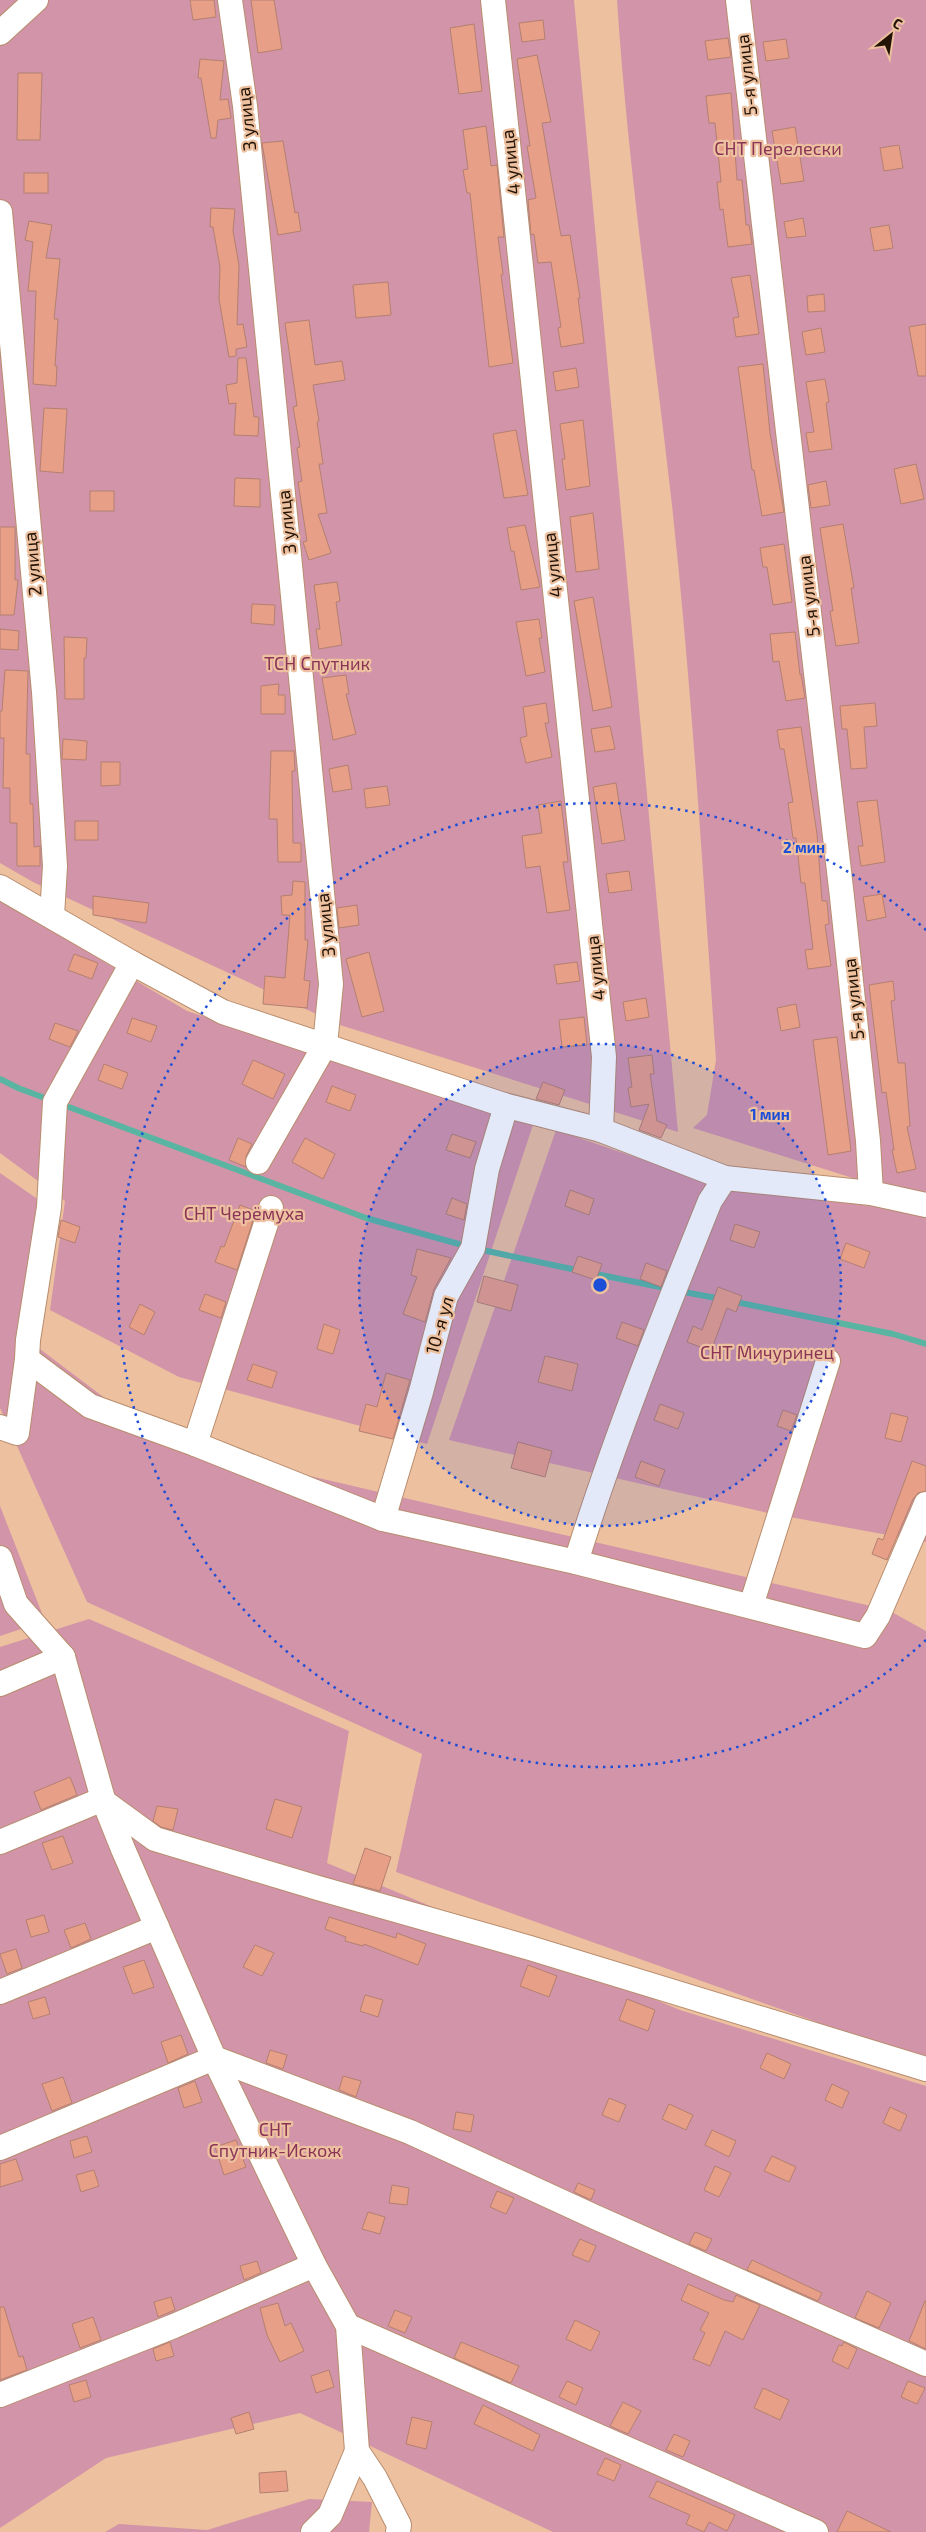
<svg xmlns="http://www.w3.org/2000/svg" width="926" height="2532" font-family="'Exo 2',sans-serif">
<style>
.green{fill:#d294a8}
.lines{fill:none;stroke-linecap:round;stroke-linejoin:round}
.stream{stroke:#59b5a2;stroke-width:6}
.building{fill:#e89f88;stroke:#b48070}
.minor-casing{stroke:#b88d6e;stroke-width:26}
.minor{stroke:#fff;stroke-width:24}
.ring{fill:none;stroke:#1d4ed8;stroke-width:2.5;stroke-dasharray:2.5 5}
.labels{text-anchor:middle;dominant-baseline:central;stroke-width:4.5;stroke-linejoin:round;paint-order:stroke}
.street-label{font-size:18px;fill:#221306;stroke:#edc09f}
.park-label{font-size:18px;fill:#8a3457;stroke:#edc09f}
.centre{fill:#1d4ed8;stroke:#edc09f;stroke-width:2.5}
.ring-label{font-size:15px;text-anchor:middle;font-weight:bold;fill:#1d4ed8;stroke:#edc09f;stroke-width:4.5;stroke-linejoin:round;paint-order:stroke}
</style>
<rect width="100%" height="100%" fill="#edc09f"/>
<g class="green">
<polygon points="0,0 574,0 678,1132 340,1025 33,882 0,863"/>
<path d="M617 0H926V1201L693 1128 707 1115 716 1060C703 875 692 690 672 505 653 337 628 169 617 0Z"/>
<polygon points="0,900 187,1011 533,1125 427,1444 179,1377 50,1310 65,1201 0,1153"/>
<polygon points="556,1130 725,1188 926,1213 926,1542 768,1513 449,1440"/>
<polygon points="0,1173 49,1207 28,1340 163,1442 888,1610 926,1631 926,2061 396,1872 422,1754 87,1602 0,1408"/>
<polygon points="0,1506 45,1621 0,1636"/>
<polygon points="89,1619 349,1731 327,1863 680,2010 926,2086 926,2532 553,2532 300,2413 106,2458 0,2528 0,1647"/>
<polygon points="309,2499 372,2502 369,2532 105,2532 119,2524 207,2530"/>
</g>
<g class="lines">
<g class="stream">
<polyline points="0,1079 18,1088 366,1218 473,1248 581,1271"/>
<polyline points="591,1273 670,1289"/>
<polyline points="679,1291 721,1299"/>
<polyline points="731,1301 893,1334 926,1344"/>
</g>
</g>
<g class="building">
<polygon points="190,0 214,0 216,17 193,20"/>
<polygon points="251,0 274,0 282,49 258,53"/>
<polygon points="543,20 545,39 522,42 519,23"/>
<polygon points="474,24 482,91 459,94 450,28"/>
<polygon points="728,38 731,57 708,60 705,41"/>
<polygon points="786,39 789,58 766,61 763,42"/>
<polygon points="537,55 551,122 542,123 561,236 570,235 580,298 578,298 584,343 561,347 558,328 561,327 551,262 538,263 534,234 531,235 528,200 536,198 527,146 530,146 517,59"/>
<polygon points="200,59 224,61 220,100 228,99 231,118 218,120 216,138 211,138 201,78 198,78"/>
<polygon points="18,73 42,73 40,140 17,140"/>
<polygon points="731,93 737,180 742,180 746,225 749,225 752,244 728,247 723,209 720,210 717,182 721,182 715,123 709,123 706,96"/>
<polygon points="486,126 491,166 497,165 504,237 498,237 503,274 501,275 513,363 489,367 470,193 467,193 463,170 468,169 463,130"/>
<polygon points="795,127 804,181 781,184 772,131"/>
<polygon points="283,141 295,213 298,212 301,231 278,235 262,143"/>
<polygon points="899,145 903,168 884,171 880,148"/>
<rect x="24" y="173" width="24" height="20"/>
<polygon points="211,208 235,209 233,231 239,265 237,325 243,324 247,347 236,349 236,356 229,357 219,299 220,267 213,227 210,227"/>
<polygon points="803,218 806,236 787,238 784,222"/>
<polygon points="29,221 52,225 46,258 60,259 54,319 58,319 55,366 57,366 56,386 33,384 36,291 28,291 33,242 25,240"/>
<polygon points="889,225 893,248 874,251 870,228"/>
<polygon points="750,275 759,334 736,337 733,318 739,317 731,278"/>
<polygon points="388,282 391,315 356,318 353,285"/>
<polygon points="824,294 825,311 808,312 807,296"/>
<polygon points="309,320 315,365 342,361 345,380 313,385 319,421 317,422 323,464 319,464 327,513 318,514 331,553 309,560 303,542 307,541 298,482 302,481 297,448 300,447 293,407 297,406 285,323"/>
<polygon points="926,324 926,376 918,376 909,327"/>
<polygon points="821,328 825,352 806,355 802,332"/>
<polygon points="238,358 246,358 254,417 259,417 258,436 234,435 236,403 229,404 226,385 237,383"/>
<polygon points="763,364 770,433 784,512 762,516 754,470 752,470 738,367"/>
<polygon points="576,368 579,387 556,391 553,372"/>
<polygon points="825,379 829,402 826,403 832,449 809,452 806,433 814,432 806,382"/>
<polygon points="44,408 67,409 63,473 40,471"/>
<polygon points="583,420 590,486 566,490 562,459 565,459 560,424"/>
<polygon points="516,430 528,495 504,498 493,434"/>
<polygon points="916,464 924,499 901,504 894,469"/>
<polygon points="235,478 260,479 260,507 234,506"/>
<polygon points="826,481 830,505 811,508 808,485"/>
<rect x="90" y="491" width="24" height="20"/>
<polygon points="593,513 599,569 576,572 570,517"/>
<polygon points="843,524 854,588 851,588 859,643 836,646 830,611 833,611 820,528"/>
<polygon points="525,525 540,587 521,590 514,551 511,551 507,528"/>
<polygon points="0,527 15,527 15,580 18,580 14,615 0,615"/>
<polygon points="784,544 792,602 773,605 767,567 763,567 760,548"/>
<polygon points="337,582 340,601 336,602 342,645 319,649 316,629 320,629 314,585"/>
<polygon points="593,597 612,707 593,711 574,601"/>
<polygon points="252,604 275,605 274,625 251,623"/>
<polygon points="539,619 542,638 539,638 545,672 526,676 516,622"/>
<polygon points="0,629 19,631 18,650 0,649"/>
<polygon points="795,632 800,675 801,674 805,698 786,701 779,661 773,662 770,634"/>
<polygon points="64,637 87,638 86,658 84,658 84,699 65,699"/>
<polygon points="5,670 28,671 26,754 30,754 30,804 33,804 34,847 40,846 40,866 17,866 17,823 10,823 10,788 3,788 4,738 0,738 0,711 2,711"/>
<polygon points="346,675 349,694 346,694 356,734 333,740 322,678"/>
<polygon points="279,684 278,695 285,695 285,714 261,714 261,686"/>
<polygon points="546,703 549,723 545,723 552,757 526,763 520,738 527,736 523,707"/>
<polygon points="875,703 877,726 864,727 867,768 851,769 847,729 842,729 840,706"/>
<polygon points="610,726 615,749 595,752 591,729"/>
<polygon points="801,727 817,834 822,901 827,901 829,924 825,925 831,966 808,969 805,950 813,949 805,883 801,883 796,838 793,838 788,803 793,802 784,749 780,749 777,730"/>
<polygon points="63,739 87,741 86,760 62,759"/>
<polygon points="271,751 294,751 295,771 292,771 293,843 301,843 301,862 278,862 277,819 269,819"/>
<polygon points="101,762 120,762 120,785 101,786"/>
<polygon points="348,765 352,789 333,792 329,769"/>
<polygon points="616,783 625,840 602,844 593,787"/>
<polygon points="387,786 390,805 366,808 364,789"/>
<polygon points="877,800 885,862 861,866 858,846 863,846 857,802"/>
<polygon points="561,801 568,862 563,862 570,910 547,913 540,866 526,868 522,836 542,833 538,805"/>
<rect x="75" y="821" width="23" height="19"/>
<polygon points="629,871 632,890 609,893 606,874"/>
<polygon points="293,881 305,882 305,940 308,940 304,980 310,981 307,1008 263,1004 265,976 285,978 290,915 282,915 281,896 292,895"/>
<polygon points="882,894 886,917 867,921 863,897"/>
<polygon points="93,896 149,903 146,923 93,915"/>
<polygon points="357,905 359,925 339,928 337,908"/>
<polygon points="369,952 384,1011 362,1017 346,959"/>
<polygon points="74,954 98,963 92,979 68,970"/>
<polygon points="577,962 580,981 557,984 554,965"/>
<polygon points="893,981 895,1000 891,1001 898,1063 905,1063 910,1126 907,1127 916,1169 897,1173 892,1150 894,1150 886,1092 882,1093 869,985"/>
<polygon points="646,998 649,1017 626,1021 623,1002"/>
<polygon points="796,1004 800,1027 781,1031 777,1008"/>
<polygon points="584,1017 587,1045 562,1047 559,1020"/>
<polygon points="132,1018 157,1026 151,1042 127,1033"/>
<polygon points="55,1023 78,1031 70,1047 49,1039"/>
<polygon points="837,1037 851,1151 828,1155 813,1040"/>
<polygon points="652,1055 654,1074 650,1074 657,1121 667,1125 661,1138 639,1130 649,1104 631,1107 628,1088 632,1087 628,1058"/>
<polygon points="253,1060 285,1074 273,1099 242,1084"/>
<polygon points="104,1064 128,1073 122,1089 98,1080"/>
<polygon points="543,1082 565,1090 559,1105 536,1099"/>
<polygon points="332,1086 356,1095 350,1111 326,1102"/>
<polygon points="452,1134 476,1142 470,1158 446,1150"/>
<polygon points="238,1138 252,1144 246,1156 246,1167 229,1160"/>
<polygon points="305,1138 335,1154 323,1179 292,1162"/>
<polygon points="570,1190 594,1199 589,1215 565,1206"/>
<polygon points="452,1198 467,1204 464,1220 446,1214"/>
<polygon points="240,1205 256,1211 237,1270 215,1262 221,1246 224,1247"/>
<polygon points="61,1220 80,1227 75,1243 58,1237"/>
<polygon points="735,1224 760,1232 754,1248 730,1240"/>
<polygon points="846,1243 870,1252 864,1268 840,1259"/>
<polygon points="417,1249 451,1258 434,1289 425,1322 403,1314 417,1277 411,1275"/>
<polygon points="578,1256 602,1264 596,1280 572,1272"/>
<polygon points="646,1263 667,1271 661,1287 640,1279"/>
<polygon points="484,1276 518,1285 511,1311 477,1302"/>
<polygon points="718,1287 742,1296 736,1312 727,1308 711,1351 687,1342 693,1326 702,1330"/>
<polygon points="205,1294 226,1302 221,1318 199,1310"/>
<polygon points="140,1304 155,1312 144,1335 129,1327"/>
<polygon points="622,1322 644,1330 638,1346 616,1338"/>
<polygon points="324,1324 340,1330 333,1354 317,1349"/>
<polygon points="545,1356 578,1364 572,1391 538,1382"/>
<polygon points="253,1364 277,1372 272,1388 247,1380"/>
<polygon points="386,1373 410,1380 393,1439 359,1431 366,1404 377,1407"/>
<polygon points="660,1404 684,1413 678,1429 654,1420"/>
<polygon points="783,1410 797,1415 791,1431 777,1426"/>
<polygon points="891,1413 908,1417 901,1442 885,1438"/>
<polygon points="518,1442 552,1451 545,1477 511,1468"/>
<polygon points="641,1461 665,1470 659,1486 635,1477"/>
<polygon points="912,1461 926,1466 926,1491 918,1493 913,1499 887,1560 872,1554 878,1538 883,1540"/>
<polygon points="70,1777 77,1795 41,1810 34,1792"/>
<polygon points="275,1799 302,1807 292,1838 266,1829"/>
<polygon points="157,1806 178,1809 173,1830 161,1827 153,1821"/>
<polygon points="63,1836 73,1863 52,1870 42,1843"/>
<polygon points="365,1848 391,1857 380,1891 353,1884"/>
<polygon points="44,1915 49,1932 31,1937 26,1920"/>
<polygon points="329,1917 396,1938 397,1933 426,1944 418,1965 364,1944 363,1946 345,1941 346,1937 325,1929"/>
<polygon points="85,1923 91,1939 71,1948 64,1930"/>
<polygon points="255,1945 274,1953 262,1976 243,1967"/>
<polygon points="16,1949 22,1968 7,1974 0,1954"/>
<polygon points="144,1960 154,1987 133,1994 123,1967"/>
<polygon points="528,1965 557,1976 549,1997 520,1986"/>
<polygon points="365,1995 383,2000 378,2017 360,2011"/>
<polygon points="45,1997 50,2014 33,2019 28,2002"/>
<polygon points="627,1999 655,2010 648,2031 619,2020"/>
<polygon points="181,2035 188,2054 168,2063 161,2042"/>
<polygon points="270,2050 287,2055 283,2069 266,2063"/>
<polygon points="767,2053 791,2064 784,2079 760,2068"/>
<polygon points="343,2076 361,2081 356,2097 339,2090"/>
<polygon points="63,2077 72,2103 52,2111 42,2084"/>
<polygon points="195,2081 202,2102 184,2108 178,2088"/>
<polygon points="832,2084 849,2092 842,2108 825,2100"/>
<polygon points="609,2098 626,2105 619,2122 602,2115"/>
<polygon points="669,2104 693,2115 686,2130 662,2119"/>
<polygon points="890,2107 907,2115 900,2131 883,2123"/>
<polygon points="456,2112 474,2115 471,2132 453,2129"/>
<polygon points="712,2130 736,2141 729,2157 705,2145"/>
<polygon points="87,2136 92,2152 74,2158 70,2141"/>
<polygon points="236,2140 246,2167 224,2175 215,2147"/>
<polygon points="772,2156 796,2167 789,2182 764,2171"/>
<polygon points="16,2159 23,2180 0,2187 0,2164"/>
<polygon points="715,2166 731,2173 719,2197 704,2190"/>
<polygon points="94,2170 99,2186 81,2192 76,2175"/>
<polygon points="578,2183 595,2190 591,2200 574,2192"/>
<polygon points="392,2185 409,2188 407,2205 389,2203"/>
<polygon points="497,2191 514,2198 506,2214 490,2207"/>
<polygon points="368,2212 385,2217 380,2234 362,2229"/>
<polygon points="695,2232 712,2239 706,2251 689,2244"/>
<polygon points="580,2239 596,2246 589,2262 572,2255"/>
<polygon points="752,2260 822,2293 818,2301 747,2270"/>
<polygon points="257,2261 261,2273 244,2280 240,2266"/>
<polygon points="688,2284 724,2300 733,2302 736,2295 760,2305 743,2340 725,2331 710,2366 693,2359 705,2333 700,2330 709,2313 681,2300"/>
<polygon points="867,2291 891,2303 879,2328 855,2318"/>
<polygon points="171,2297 175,2310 158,2317 154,2302"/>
<polygon points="925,2301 926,2301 926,2349 909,2341"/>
<polygon points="278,2303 285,2326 291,2323 304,2351 280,2362 267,2335 260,2308"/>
<polygon points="0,2307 4,2307 19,2357 23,2356 27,2370 0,2380"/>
<polygon points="395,2310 412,2317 405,2333 388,2326"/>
<polygon points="93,2317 101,2340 80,2348 72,2324"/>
<polygon points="575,2320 600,2332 591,2351 566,2339"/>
<polygon points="170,2342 174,2356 156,2361 153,2349"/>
<polygon points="461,2342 519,2366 511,2383 454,2358"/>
<polygon points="844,2342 857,2349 848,2369 832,2361 839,2345 842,2346"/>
<polygon points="329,2370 334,2387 316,2393 311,2376"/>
<polygon points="86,2380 91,2397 74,2402 69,2385"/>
<polygon points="567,2381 583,2388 576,2405 559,2397"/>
<polygon points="908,2381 925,2388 917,2404 901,2397"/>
<polygon points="763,2388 789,2400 780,2420 754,2408"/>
<polygon points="623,2402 641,2411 628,2434 610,2426"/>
<polygon points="483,2405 540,2435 533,2451 474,2424"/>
<polygon points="249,2412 254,2429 236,2434 231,2418"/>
<polygon points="412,2417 432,2422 426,2449 406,2444"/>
<polygon points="674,2434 690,2441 683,2457 666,2450"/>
<polygon points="605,2458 621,2465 614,2481 597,2474"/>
<polygon points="286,2471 288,2491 260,2493 259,2473"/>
<polygon points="657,2481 735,2515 727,2531 709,2522 704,2532 686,2524 690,2515 649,2497"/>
<polygon points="847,2511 891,2532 837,2532"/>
</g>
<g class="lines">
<defs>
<g id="minor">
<polyline points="230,0 245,106 331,984 325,1045 258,1162"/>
<polyline points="493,0 604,1057 601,1130"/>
<polyline points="738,0 842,897 868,1141 871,1193"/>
<polyline points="0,33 36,0"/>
<polyline points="0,212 44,692 55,866 52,916"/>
<polyline points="0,887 132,963 223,1012 504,1105 601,1130 725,1178 871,1193 926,1205"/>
<polyline points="27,1359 90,1406 195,1444 383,1519 576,1562 865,1636 878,1616 926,1504"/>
<polyline points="0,1427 17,1433 27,1359 28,1340 49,1207 55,1102 132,963"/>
<polyline points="195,1444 271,1208"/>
<polyline points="383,1519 421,1392 446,1296 473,1248 487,1169 503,1116 504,1105"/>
<polyline points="0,1558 16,1604 63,1657 103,1799 123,1849 214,2058 314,2265 348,2326 357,2451 375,2478 399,2525 398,2532"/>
<path d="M576 1562C614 1439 662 1320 710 1201L725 1178"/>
<polyline points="751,1606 828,1361"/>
<polyline points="0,1684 63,1657"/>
<polyline points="107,1804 155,1839 318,1888 530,1948 926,2069"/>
<polyline points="0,1842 103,1799"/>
<polyline points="0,1992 157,1927"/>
<polyline points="0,2148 214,2058 410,2132 595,2217 926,2364"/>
<polyline points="348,2326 816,2532"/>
<polyline points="0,2395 174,2326 314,2265"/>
<polyline points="313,2532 330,2515 357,2451"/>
</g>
</defs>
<use href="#minor" class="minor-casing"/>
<use href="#minor" class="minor"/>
</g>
<circle cx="600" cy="1285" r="241" fill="#1d4ed8" fill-opacity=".12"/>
<g class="ring">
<circle cx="600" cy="1285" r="241"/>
<path d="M926 1640A482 482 0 1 1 926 930"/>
</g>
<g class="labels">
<g class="street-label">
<text transform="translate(746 75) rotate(-96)">5-я улица</text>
<text transform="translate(246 119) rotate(-96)">3 улица</text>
<text transform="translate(510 162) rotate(-96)">4 улица</text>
<text transform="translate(286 522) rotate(-96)">3 улица</text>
<text transform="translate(32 564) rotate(-95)">2 улица</text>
<text transform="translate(552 565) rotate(-96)">4 улица</text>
<text transform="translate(808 596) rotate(-97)">5-я улица</text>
<text transform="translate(325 925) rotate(-96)">3 улица</text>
<text transform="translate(595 968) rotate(-96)">4 улица</text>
<text transform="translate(853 999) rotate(-96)">5-я улица</text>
<text transform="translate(439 1325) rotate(-74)">10-я ул</text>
</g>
<g class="park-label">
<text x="778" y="148">СНТ Перелески</text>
<text x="317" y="663">ТСН Спутник</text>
<text x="244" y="1213">СНТ Черёмуха</text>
<text x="767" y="1352">СНТ Мичуринец</text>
<text x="275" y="2129">СНТ<tspan x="275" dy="21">Спутник-Искож</tspan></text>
</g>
</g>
<circle cx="600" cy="1285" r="8" class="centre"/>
<g class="ring-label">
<text x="804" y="853">2 мин</text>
<text x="770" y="1120">1 мин</text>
</g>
<g transform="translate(891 35) rotate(30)" stroke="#edc09f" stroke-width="4" paint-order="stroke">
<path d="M0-4L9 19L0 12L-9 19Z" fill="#221306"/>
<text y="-8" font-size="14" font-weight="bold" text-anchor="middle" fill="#221306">С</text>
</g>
</svg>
